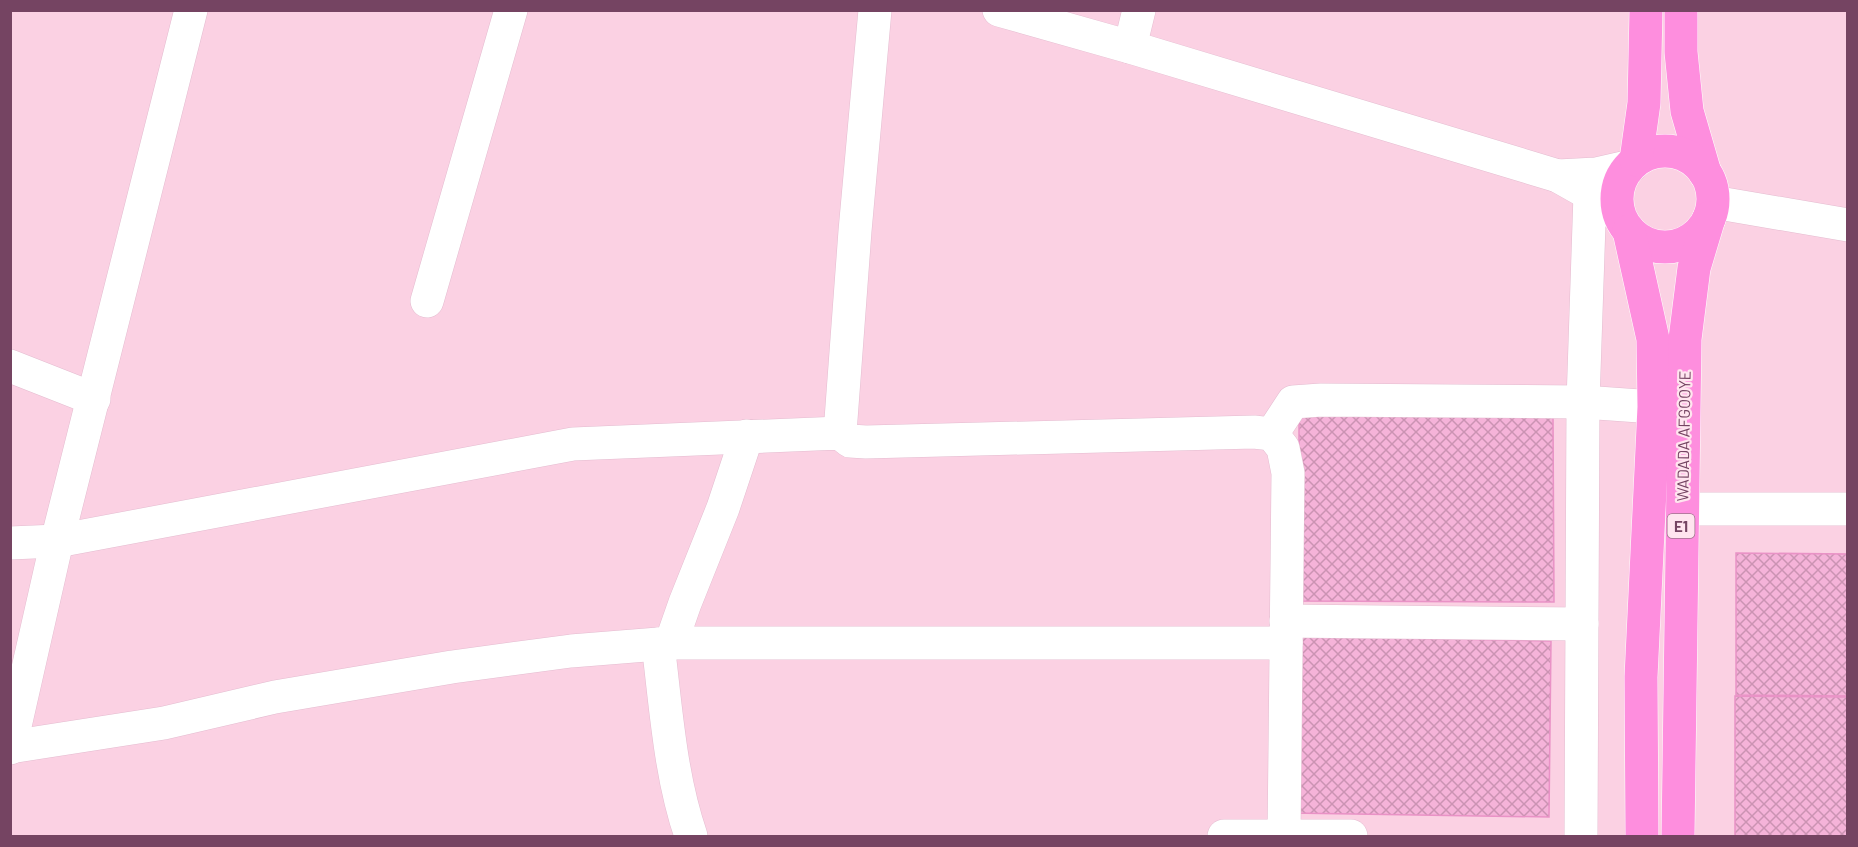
<svg xmlns="http://www.w3.org/2000/svg" width="1858" height="847" font-family="Barlow,sans-serif">
<style>
.residential{fill:#fbd1e3}
.building{fill:url(#building-cross-hatch);stroke:#e992c6;stroke-width:1.5}
.lines{fill:none;stroke-linecap:round;stroke-linejoin:round}
.minor-casing{stroke:#e4bcd0;stroke-width:34}
.highway-casing{stroke:#fff;stroke-width:34}
.minor{stroke:#fff;stroke-width:33}
.highway{stroke:#fe8ede;stroke-width:33}
.labels{text-anchor:middle;dominant-baseline:central;stroke-width:4.5;stroke-linejoin:round;paint-order:stroke}
.shield{fill:#ffe5ef;stroke:#9e748c;stroke-width:1.5}
.shield-label{font-size:15px;font-weight:bold;fill:#754462}
.street-label{font-size:16px;fill:#754462;stroke:#ffe5ef}
</style>
<defs>
<pattern id="building-cross-hatch" width="8" height="8" patternUnits="userSpaceOnUse" patternTransform="scale(1.5)"><rect width="8" height="8" fill="#f5b3d9"/><path d="M0 0l8 8M0 8l8-8" fill="none" stroke="#cb93b3"/></pattern>
</defs>
<rect width="100%" height="100%" fill="#fedde9"/>
<rect class="residential" x="11" y="11" width="1836" height="825"/>
<g class="building">
<polygon points="1299,413 1553,414 1554,602 1299,601"/>
<polygon points="1736,553 1848,554 1848,696 1736,695"/>
<polygon points="1293,636 1551,641 1549,817 1291,813"/>
<polygon points="1735,696 1848,697 1848,836 1735,836"/>
</g>
<g class="lines">
<defs>
<g id="minor">
<polyline points="999,10 1130,47 1558,176 1590,194 1620,217"/>
<polyline points="1130,47 1139,10"/>
<polyline points="1558,176 1596,174 1631,166"/>
<polyline points="1713,202 1848,225"/>
<polyline points="427,301 511,10"/>
<polyline points="10,366 94,399"/>
<polyline points="840,433 855,231 875,10"/>
<polyline points="1272,434 1293,402 1321,400 1583,402 1654,407"/>
<polyline points="1681,509 1848,509"/>
<polyline points="10,543 57,541 573,444 840,433 850,441 866,442 1254,432 1272,434 1283,448 1288,473 1284,836"/>
<polyline points="1286,621 1582,624"/>
<polyline points="671,643 1286,643"/>
<path d="M658 644C666 708 670 775 691 836"/>
<polyline points="10,747 164,723 275,697 452,667 571,651 671,643 685,603 723,508 747,436"/>
<polyline points="10,748 57,541 191,10"/>
<polyline points="1224,836 1351,836"/>
<polyline points="1581,836 1583,402 1590,194"/>
</g>
<g id="highway">
<polyline points="1681,10 1681,52 1687,111 1705,173"/>
<circle cx="1665" cy="199" r="48"/>
<polyline points="1636,160 1644,103 1646,10"/>
<polyline points="1629,231 1653,339 1654,407 1641,677 1642,836"/>
<polyline points="1678,836 1685,339 1694,268 1709,218"/>
</g>
</defs>
<use href="#minor" class="minor-casing"/>
<use href="#highway" class="highway-casing"/>
<use href="#minor" class="minor"/>
<use href="#highway" class="highway"/>
</g>
<g class="labels">
<rect class="shield" x="1667.5" y="514" width="27" height="24" rx="4.5"/>
<g class="shield-label">
<text x="1681" y="526">E1</text>
</g>
<g class="street-label">
<text transform="translate(1683 436) rotate(-89)">WADADA AFGOOYE</text>
</g>
</g>
<rect width="1858" height="847" fill="none" stroke="#754462" stroke-width="24"/>
</svg>
